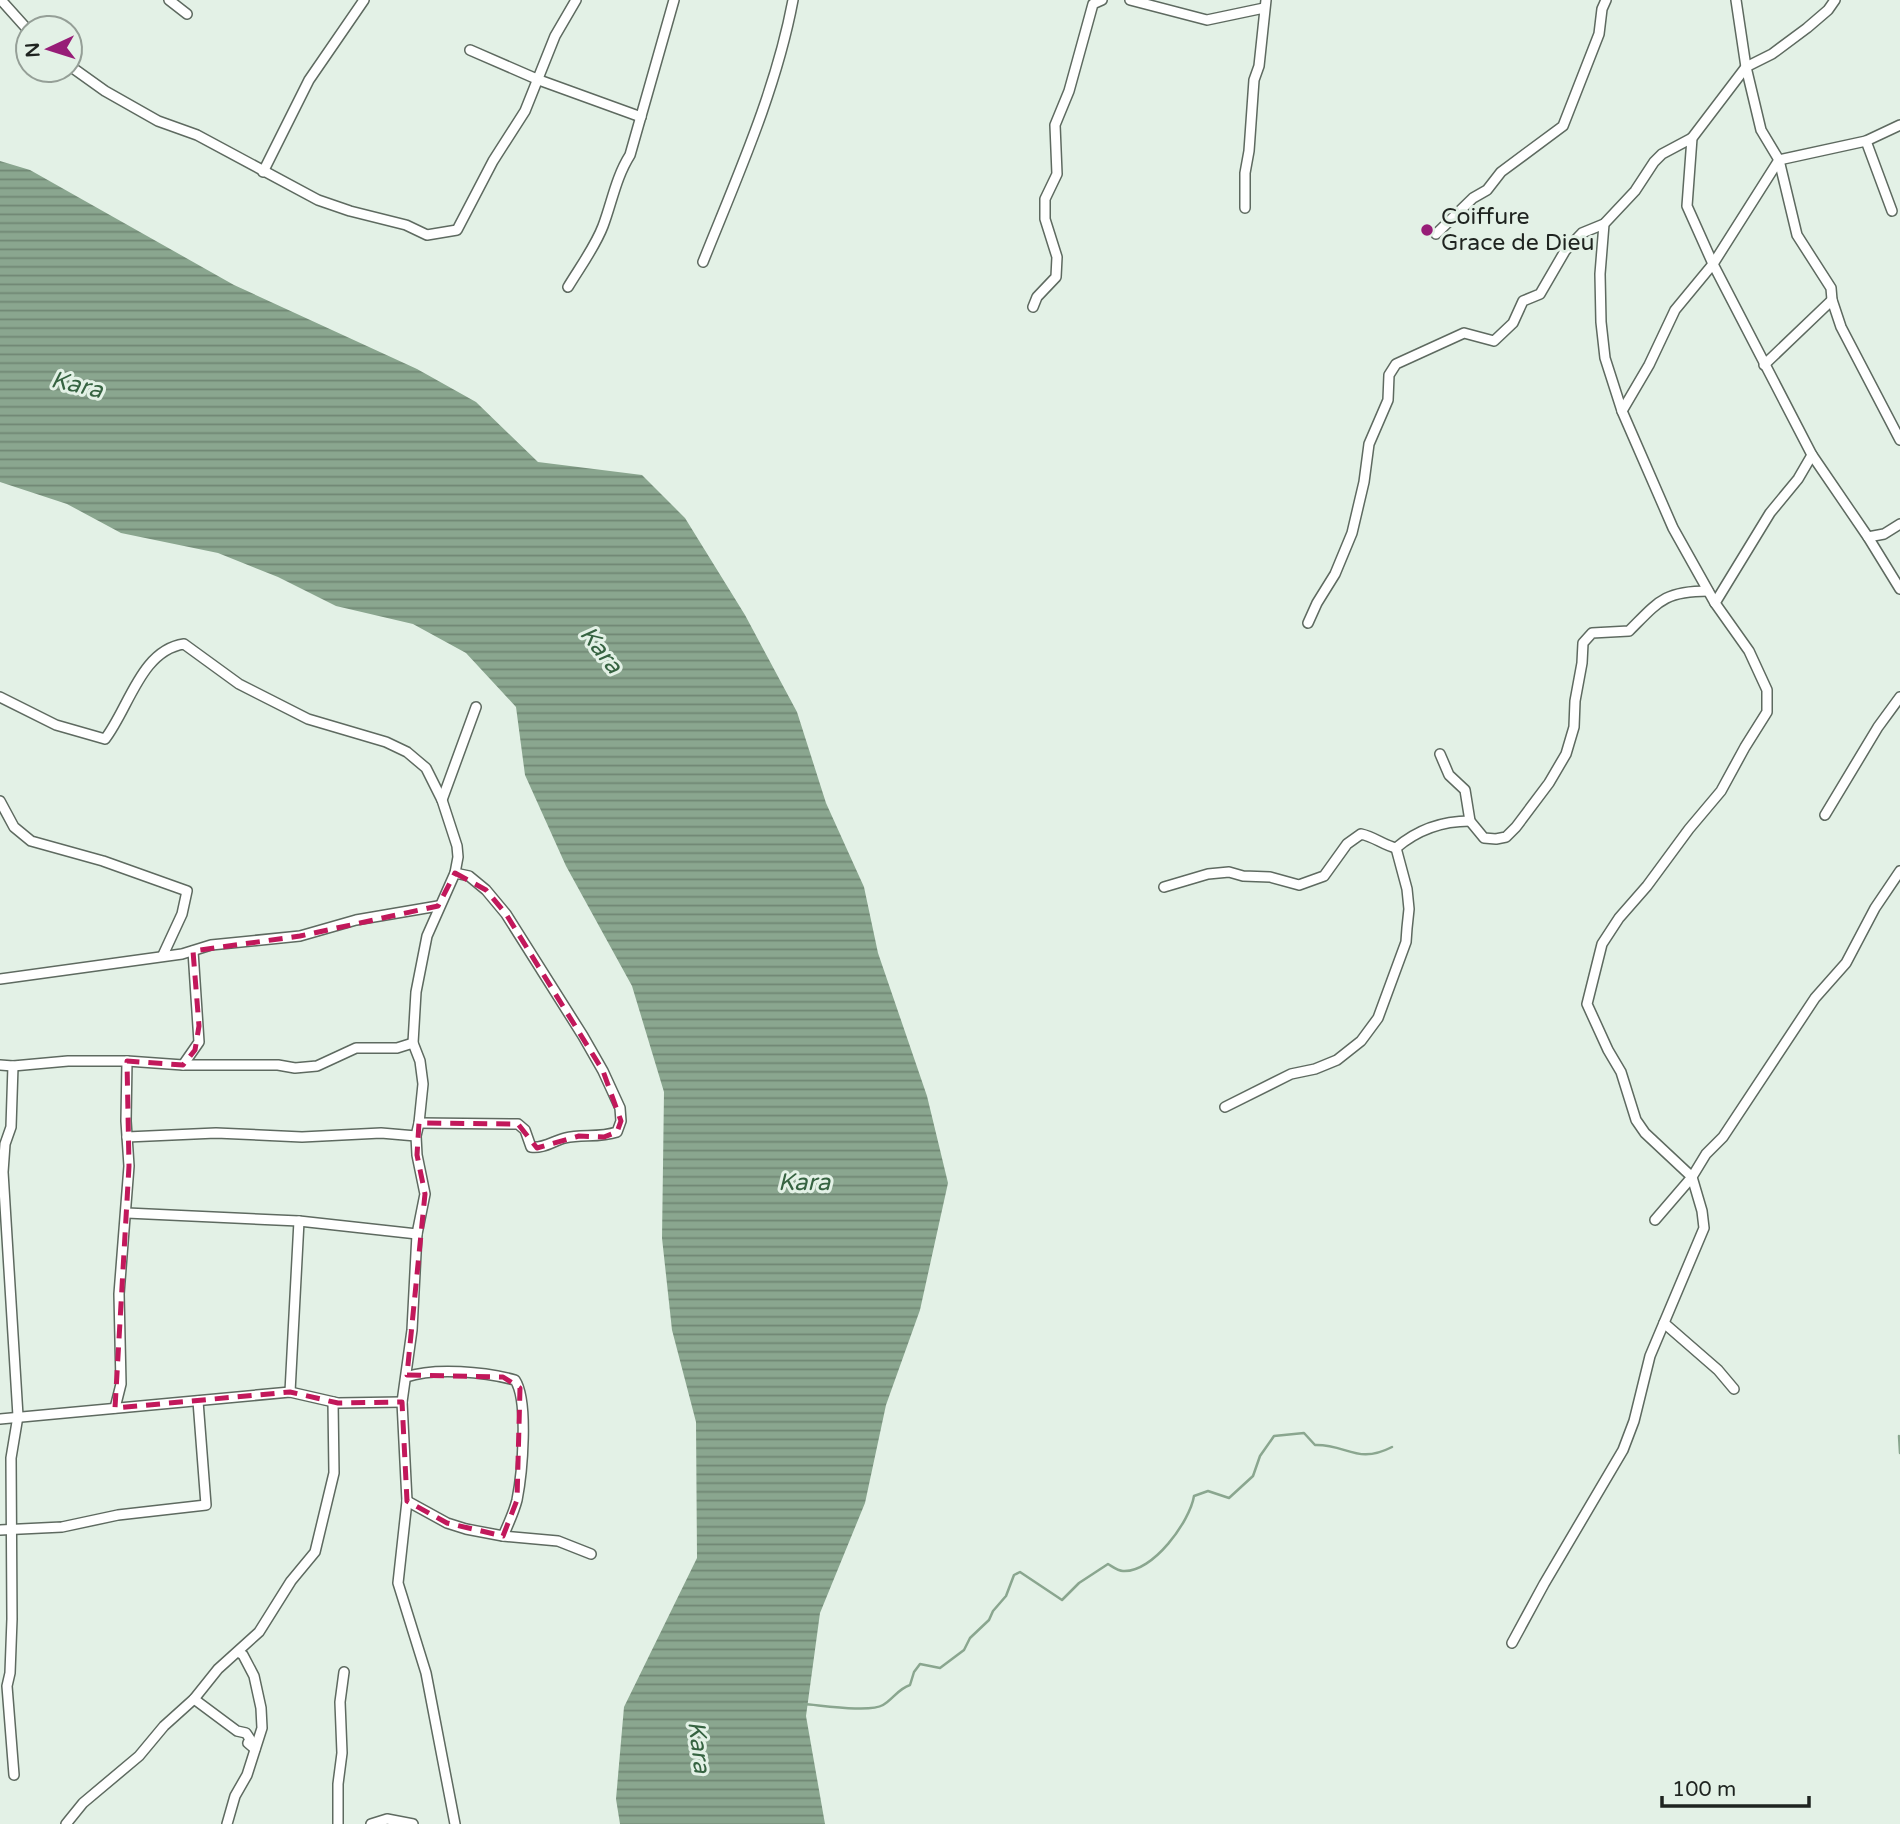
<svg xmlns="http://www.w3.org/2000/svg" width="1900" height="1824" font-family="'Varela Round',sans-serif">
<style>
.water{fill:url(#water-rules)}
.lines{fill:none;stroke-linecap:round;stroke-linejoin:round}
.stream{stroke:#8aa68f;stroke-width:2.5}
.minor-casing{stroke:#5e6a60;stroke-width:12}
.minor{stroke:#fff;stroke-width:9}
.marked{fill:none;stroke:#c2185b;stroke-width:5;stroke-dasharray:14 9;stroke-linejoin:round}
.poi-dot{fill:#971d77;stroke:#e3f1e6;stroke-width:2.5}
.labels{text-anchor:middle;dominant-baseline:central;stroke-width:6;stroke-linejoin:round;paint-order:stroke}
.poi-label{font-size:23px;fill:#1f2420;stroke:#e3f1e6;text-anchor:start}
.water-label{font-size:24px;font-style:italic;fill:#366341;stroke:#e3f1e6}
</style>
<defs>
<pattern id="water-rules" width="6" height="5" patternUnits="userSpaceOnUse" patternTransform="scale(1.75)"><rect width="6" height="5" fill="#8aa68f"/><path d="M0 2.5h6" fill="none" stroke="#708774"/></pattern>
</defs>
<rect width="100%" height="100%" fill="#e3f1e6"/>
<polygon class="water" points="0,161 30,170 234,285 417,369 476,402 538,462 642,475 685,518 745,615 797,712 826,803 864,887 878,953 927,1096 948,1183 920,1310 886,1405 865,1503 820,1613 806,1716 825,1824 620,1824 616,1799 624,1707 697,1558 696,1422 672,1330 662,1238 664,1092 632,986 566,866 525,775 516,707 466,653 413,624 336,606 278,577 218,553 121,533 67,504 0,482"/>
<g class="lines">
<g class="stream">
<polyline points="1899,1436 1900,1453"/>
<path d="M804 1704C820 1705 870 1713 883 1705 893 1699 898 1689 910 1685L914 1672 920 1664 940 1668 964 1650 970 1638 989 1620 993 1611 1006 1596 1014 1575 1020 1572 1062 1600 1079 1583 1108 1564C1113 1567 1118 1571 1123 1571 1153 1573 1190 1521 1194 1496L1208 1491 1229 1498 1253 1476 1260 1456 1274 1436 1304 1433 1315 1445C1347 1444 1357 1465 1392 1447"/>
</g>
<defs>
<g id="minor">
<polyline points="1,0 28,30"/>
<polyline points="169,0 187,14"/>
<polyline points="1130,0 1207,20 1264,8"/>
<polyline points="1736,0 1746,67 1761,130 1779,160 1797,235 1831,288 1832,300 1841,327 1900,440"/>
<polyline points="1835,0 1828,10 1807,28 1772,54 1746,67 1692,138 1687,206 1713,264 1812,455 1868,537 1900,589"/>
<polyline points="470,50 539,80 641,117"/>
<polyline points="70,66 105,91 158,121 197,135 318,200 350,211 406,225 427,235 457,230 493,161 525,111 555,36 576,0"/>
<polyline points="1866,141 1892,211"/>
<polyline points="263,172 309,80 364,0"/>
<polyline points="1245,208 1245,173 1249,151 1254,80 1259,66 1266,0"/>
<polyline points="1436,234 1473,198 1487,190 1501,172 1563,126 1599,34 1602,9 1606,0"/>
<path d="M703 262C737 177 776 91 793 0"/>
<path d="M568 287C580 267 595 247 603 226 612 202 616 177 630 155L674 0"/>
<polyline points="1033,307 1037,297 1056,277 1057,257 1045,219 1045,199 1057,174 1055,125 1069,91 1093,4 1102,0"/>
<polyline points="1764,365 1832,300"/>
<polyline points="1622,411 1649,365 1675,310 1713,264 1779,160 1866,141 1900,125"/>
<polyline points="1868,537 1884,534 1900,524"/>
<polyline points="1715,603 1770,513 1798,479 1812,455"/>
<polyline points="1308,623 1317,603 1335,574 1352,533 1364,482 1369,444 1388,400 1389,375 1396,364 1464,333 1494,341 1513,323 1523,301 1540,294 1565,251 1582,233 1604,224"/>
<path d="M0 697 56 725 105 739C129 708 141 650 184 644L239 684 308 719 386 742 407 752 426 768 442 800 457 846 458 857 455 873 427 936 416 992 413 1043 420 1061 423 1084 419 1123 416 1136 417 1155 425 1194 417 1234 412 1330 402 1402 407 1501 398 1583 426 1673 455 1824"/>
<path d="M1440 754 1449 775 1465 790 1470 821 1484 838 1496 839 1506 837 1516 827 1549 783 1566 754 1574 727 1575 701 1582 663 1583 643 1592 633 1629 631C1658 602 1664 591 1708 591"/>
<polyline points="442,800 476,707"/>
<polyline points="0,801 14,827 31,841 103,861 187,891 182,914 163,955"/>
<polyline points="1825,815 1878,727 1900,697"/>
<path d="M1164 887 1208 874 1229 872 1243 876 1270 877 1299 885 1324 876 1347 844 1361 834C1375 837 1383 845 1396 848 1417 830 1442 821 1470 821"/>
<polyline points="0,979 182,954 211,945 300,936 356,920 438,906"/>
<polyline points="0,1065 13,1066 68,1061 127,1061 183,1065 278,1065 295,1068 317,1066 356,1048 397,1048 413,1043"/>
<polyline points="183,1065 199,1042 193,951"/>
<polyline points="13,1066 11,1127 5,1144 3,1172 18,1416 11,1458 12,1619 10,1673 7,1686 14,1775"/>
<polyline points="1225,1107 1291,1074 1315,1069 1337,1060 1361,1041 1378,1018 1406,942 1407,928 1409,909 1407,889 1396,848"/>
<path d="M419 1123 518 1124 525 1130 531 1147C543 1149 553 1141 565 1138 582 1134 599 1138 617 1132L621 1121 620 1108 603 1071 583 1036 506 914 486 890 469 876 455 873"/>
<polyline points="127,1137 216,1133 302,1137 381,1133 416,1136"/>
<polyline points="127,1213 299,1221 417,1234"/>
<polyline points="1655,1220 1692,1177 1645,1133 1636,1120 1621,1072 1608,1050 1587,1004 1602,944 1619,918 1647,886 1689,829 1721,791 1745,747 1767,712 1767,690 1749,651 1715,603 1673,528 1622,411 1605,358 1601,322 1600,274 1604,224 1635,191 1654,162 1662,154 1692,138"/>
<polyline points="1664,1323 1718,1370 1734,1389"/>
<path d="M406 1377C436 1367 485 1372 515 1380 529 1401 522 1475 517 1500 514 1512 508 1525 503 1536"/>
<polyline points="290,1392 299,1221"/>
<polyline points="115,1408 121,1384 119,1294 129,1166 126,1121 127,1061"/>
<polyline points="0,1419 290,1392 338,1403 402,1402"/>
<polyline points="407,1501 447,1523 466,1529 503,1536 558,1541 591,1554"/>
<polyline points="0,1530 62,1527 118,1515 206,1505 198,1401"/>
<polyline points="1512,1643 1544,1584 1623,1450 1634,1421 1650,1356 1704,1228 1702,1211 1692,1177 1706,1154 1723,1137 1815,998 1846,963 1875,908 1900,871"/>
<polyline points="194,1699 237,1731 246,1733 250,1739 248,1743 255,1749"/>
<polyline points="66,1824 83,1803 139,1756 164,1726 194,1699 218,1669 259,1632 291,1581 315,1552 334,1473 333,1402"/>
<polyline points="227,1824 235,1796 247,1775 262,1728 261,1708 254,1676 243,1655 238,1652"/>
<polyline points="338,1824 338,1784 342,1753 340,1702 344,1672"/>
<polyline points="371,1824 387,1819 413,1824"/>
</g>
</defs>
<use href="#minor" class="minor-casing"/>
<use href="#minor" class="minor"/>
</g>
<path class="marked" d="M455 873 486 890 506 914 603 1071 621 1121 617 1132 604 1137 579 1136 537 1148 518 1124 419 1123 417 1155 425 1194 407 1375 503 1377 520 1388 517 1500 503 1536 447 1523 407 1501 402 1402 338 1403 290 1392 115 1408 129 1166 127 1061 183 1065 195 1050 199 1026 193 951 300 936 438 906Z"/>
<circle class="poi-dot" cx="1427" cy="230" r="7"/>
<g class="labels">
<g class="poi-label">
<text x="1441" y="217">Coiffure<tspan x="1441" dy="26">Grace de Dieu</tspan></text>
</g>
<g class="water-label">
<text transform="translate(77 385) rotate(13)">Kara</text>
<text transform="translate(601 650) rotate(52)">Kara</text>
<text x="804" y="1182">Kara</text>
<text transform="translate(699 1747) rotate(83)">Kara</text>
</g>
</g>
<g transform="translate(49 49) rotate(266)"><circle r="33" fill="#e3f1e6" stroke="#959f97" stroke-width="2"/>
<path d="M0-5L12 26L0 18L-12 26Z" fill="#971d77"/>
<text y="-10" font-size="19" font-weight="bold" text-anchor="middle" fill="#1f2420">N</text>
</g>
<path d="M1662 1796v10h147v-10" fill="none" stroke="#1f2420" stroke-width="3.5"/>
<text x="1672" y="1796" font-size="21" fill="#1f2420" stroke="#e3f1e6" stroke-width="5" paint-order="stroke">100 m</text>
</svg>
